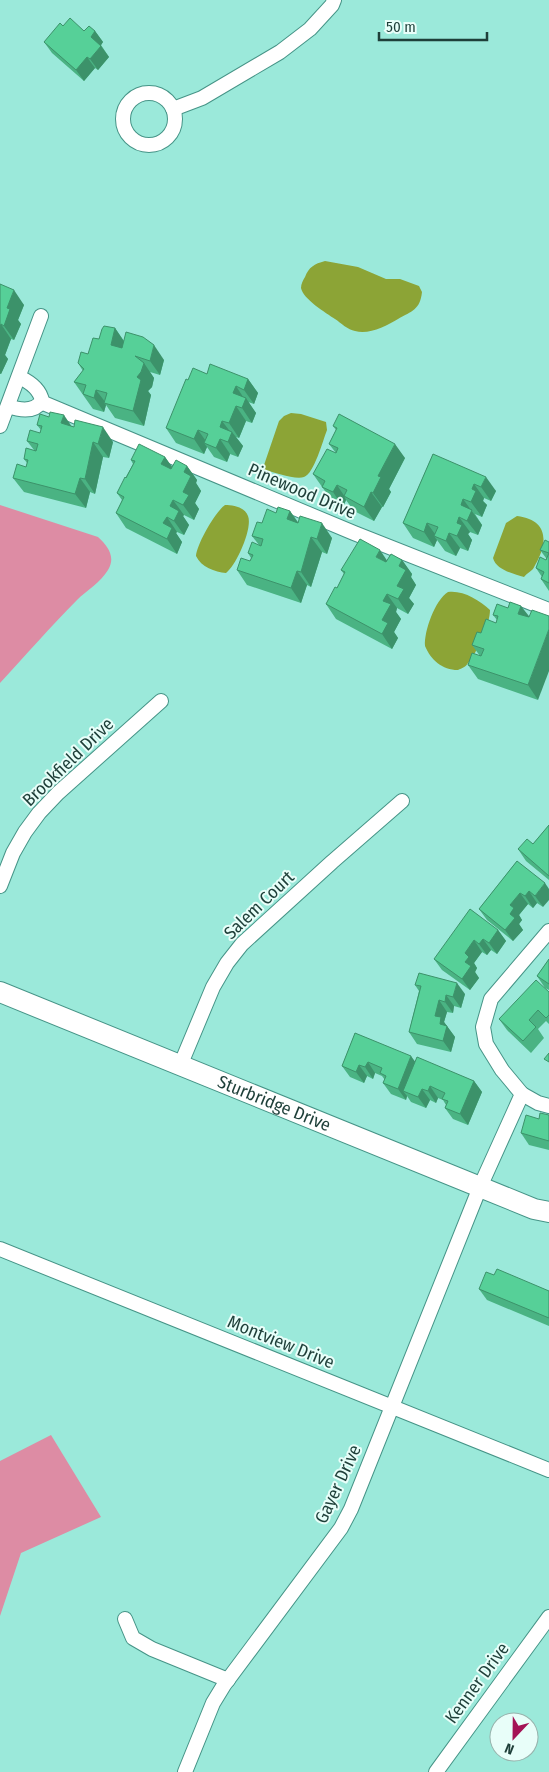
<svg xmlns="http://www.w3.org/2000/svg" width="549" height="1772" font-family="'Fira Sans Condensed',sans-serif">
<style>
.green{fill:#dd8ca4}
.water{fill:#8ca436}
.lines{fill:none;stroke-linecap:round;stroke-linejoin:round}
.street-casing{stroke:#469487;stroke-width:16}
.secondary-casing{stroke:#469487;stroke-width:22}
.street{stroke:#fff;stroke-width:14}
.secondary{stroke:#fff;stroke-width:20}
.wall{fill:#4ab383}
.shaded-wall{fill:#3c926a}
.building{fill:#56d098;stroke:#3c926a}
.labels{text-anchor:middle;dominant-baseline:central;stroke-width:4;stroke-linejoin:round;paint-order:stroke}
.street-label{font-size:18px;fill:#1e3f39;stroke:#e8fef9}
</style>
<rect width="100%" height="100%" fill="#9be9da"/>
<g class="green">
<path d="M0 505 98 537C108 546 116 557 108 570 101 582 86 591 77 600 50 627 26 655 0 683Z"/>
<polygon points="51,1435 101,1517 21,1553 0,1616 0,1461"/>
</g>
<g class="water">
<path d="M325 261 358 267 386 279H400L419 286 422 292C420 310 412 311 398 319 386 326 369 335 355 331 348 330 341 323 335 319 326 313 303 299 301 288 301 284 303 280 305 277 309 267 314 264 325 261Z"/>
<path d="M291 413 301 414 326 422 327 430C323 440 314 474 304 477 295 480 274 472 265 470L263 468 279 421 284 416Z"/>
<path d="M225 505C233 505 245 507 248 516 253 528 236 566 226 573 215 572 201 567 196 556 197 544 215 512 225 505Z"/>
<path d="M517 516C549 520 549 543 533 569 530 572 527 573 524 577 514 574 496 570 493 558L506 523Z"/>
<path d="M448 592C463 590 479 600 490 610 490 624 477 653 468 663 466 667 462 668 458 670 442 670 431 660 425 646 424 631 435 600 448 592Z"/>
</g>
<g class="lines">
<defs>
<g id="street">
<circle cx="149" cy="119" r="26"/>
<polyline points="173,109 202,98 280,52 310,29 332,5 334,0"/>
<polyline points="41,402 354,533 549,610"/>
<path d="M8 406C19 410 34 413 42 401 40 389 30 382 19 377"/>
<polyline points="0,426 41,316"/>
<polyline points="0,886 13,853 25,832 39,813 58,793 161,701"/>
<polyline points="180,1066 213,987 227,963 242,944 332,862 402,801"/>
<polyline points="522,1094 538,1103 549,1106"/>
<polyline points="0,1249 549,1470"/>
<polyline points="125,1619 133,1638 152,1649 228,1680"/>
<polyline points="185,1772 213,1703 224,1685 341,1528 351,1509 480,1187 522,1094 502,1070 486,1044 483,1027 491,999 549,931"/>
<polyline points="436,1772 549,1617"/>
</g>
<g id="secondary">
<path id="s1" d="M0 992 480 1187 534 1209 549 1212"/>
</g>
</defs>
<use href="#street" class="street-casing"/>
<use href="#secondary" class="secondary-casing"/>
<use href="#street" class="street"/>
<use href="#secondary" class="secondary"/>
</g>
<g class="wall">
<polygon points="63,26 84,31 95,31 103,42 101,45 109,57 98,70 95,68 84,81 52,53 44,42"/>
<polygon points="0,284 24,305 18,320 21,324 14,340 11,339 5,355 8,359 1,374 0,374"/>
<polygon points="115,328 124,341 164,360 160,375 150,372 154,378 152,387 148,391 151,395 144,426 115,418 106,405 104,412 93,409 74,382 83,371 78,363 88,354 99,339"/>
<polygon points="248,379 258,393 254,404 248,402 256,413 252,423 246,421 239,438 236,437 243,446 238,457 230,454 227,462 214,457 207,447 204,454 176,443 166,428 188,380"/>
<polygon points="37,425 71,426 113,442 109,458 103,457 95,494 90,492 86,508 24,492 13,478 26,467 27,463 24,459 34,450 27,441 40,433 41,430"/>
<polygon points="333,426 405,458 389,489 391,492 383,507 382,507 374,521 354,511 346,500 343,507 332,501 313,474 336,453 329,444 336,430"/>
<polygon points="433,454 496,491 491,501 484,498 483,501 487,505 482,517 475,514 482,525 478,535 470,532 468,534 472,540 468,551 460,548 456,556 445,551 437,540 434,547 413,538 403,523"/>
<polygon points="165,457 172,467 187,466 197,480 196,483 201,491 195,503 199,509 194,520 184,515 183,516 189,525 184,535 177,532 176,533 182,542 177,554 126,528 116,513 122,500 117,493 133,464 131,460"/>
<polygon points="290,511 298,522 332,538 327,554 322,552 311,587 307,585 301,603 247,585 237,570 250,561 251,558 248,553 259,545 252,536 262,523 276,513"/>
<polygon points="549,542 549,591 541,579 542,577 536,568 546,560 546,558 540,550"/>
<polygon points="402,560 412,574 411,577 416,585 409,598 414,604 408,614 397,608 396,612 401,619 394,632 398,638 392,649 336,619 326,604 337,588 344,574 341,570 387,561"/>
<polygon points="497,604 538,700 478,679 468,665 480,656 472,645 481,633 496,623 497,620 493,615"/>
<polygon points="549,825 549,880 526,861 518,849 533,844"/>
<polygon points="517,861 543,907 537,903 533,908 528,904 519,915 522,920 519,924 523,930 513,941 487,920 479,909"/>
<polygon points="498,930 506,941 497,954 491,950 487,955 482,952 474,963 477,968 475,972 479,978 470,990 442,970 434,959"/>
<polygon points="549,959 549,990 545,988 537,976"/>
<polygon points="415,985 465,994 461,1008 454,1006 453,1013 447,1012 444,1022 455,1037 451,1052 417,1044 409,1032 419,991"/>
<polygon points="549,992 549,1024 546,1021 538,1029 544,1038 531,1053 507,1030 499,1019"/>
<polygon points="355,1033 415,1062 474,1081 482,1092 468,1125 453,1119 445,1108 446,1105 443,1100 438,1098 436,1103 430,1100 426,1108 411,1102 407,1096 406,1100 391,1094 383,1083 385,1080 382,1076 375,1073 373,1079 367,1076 364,1083 350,1077 342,1066"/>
<polygon points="549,1115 549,1150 529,1145 521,1133 539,1119"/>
<polygon points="494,1275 549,1291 549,1326 487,1300 479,1289"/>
</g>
<g class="shaded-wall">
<polygon points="95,31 103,42 99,48 91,37"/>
<polygon points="101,46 109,57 98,70 90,59"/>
<polygon points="87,57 95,68 84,81 76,70"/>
<polygon points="14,290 24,305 18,320 21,324 14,340 4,326 7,308"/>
<polygon points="1,324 11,339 5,355 8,359 1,374 0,373 0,327"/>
<polygon points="115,328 125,343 121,359 111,345"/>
<polygon points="154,345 164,360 160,375 150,361"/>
<polygon points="144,363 154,378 152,387 148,391 151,395 144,426 133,411 137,377"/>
<polygon points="248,379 258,393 254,404 244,390"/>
<polygon points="236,386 245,400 246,398 256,413 252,423 242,408 233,393"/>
<polygon points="96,390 106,403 104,403 106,405 104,412 94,398"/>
<polygon points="236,406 246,421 239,438 229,423"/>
<polygon points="64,415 74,430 61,423"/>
<polygon points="222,421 232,434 232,432 243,446 238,457 228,442 220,427"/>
<polygon points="103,427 113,442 109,458 98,444"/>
<polygon points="198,430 208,444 204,443 207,447 204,454 194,439"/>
<polygon points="220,439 230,454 227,462 216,448"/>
<polygon points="93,442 103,457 95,494 85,479"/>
<polygon points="395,444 405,458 389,489 391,492 383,507 373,493 378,476"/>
<polygon points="165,457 175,471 161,464"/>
<polygon points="187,466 197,480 196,483 201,491 195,503 199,509 194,520 183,505 183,492 184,472"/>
<polygon points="486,477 496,491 491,501 481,487"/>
<polygon points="80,478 90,492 86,508 75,494"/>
<polygon points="474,484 484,498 483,501 487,505 482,517 471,502 472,489"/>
<polygon points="337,485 345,497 344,496 346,500 343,507 333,492"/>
<polygon points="371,492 382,507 374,521 364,507"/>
<polygon points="463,499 482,525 478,535 467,521 461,505"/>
<polygon points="173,500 184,515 183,516 189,525 184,535 174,521 170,506"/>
<polygon points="290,511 300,526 287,519"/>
<polygon points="167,517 177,532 176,533 182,542 177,554 167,539 163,523"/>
<polygon points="459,517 470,532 468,534 472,540 468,551 457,536 457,523"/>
<polygon points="322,523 332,538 327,554 317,539"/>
<polygon points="427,523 438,538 434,536 437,540 434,547 424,532"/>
<polygon points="449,533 460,548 456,556 446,541"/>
<polygon points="311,537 322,552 311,587 301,572"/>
<polygon points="380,550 390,565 376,557"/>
<polygon points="402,560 412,574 411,577 416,585 409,598 414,604 408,614 398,599 397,586 399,566"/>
<polygon points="297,571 307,585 301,603 291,588"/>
<polygon points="387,594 397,608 396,612 401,619 394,632 398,638 392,649 382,634 383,601"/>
<polygon points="521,606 532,620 518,614"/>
<polygon points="549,629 549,671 538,700 528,685"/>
<polygon points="545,883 549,889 549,900 543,907 535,896"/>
<polygon points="529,891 537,903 533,908 525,896"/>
<polygon points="520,893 528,904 519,915 522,920 519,924 523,930 513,941 505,930 510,914 510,905"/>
<polygon points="498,930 506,941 497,954 489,943"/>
<polygon points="483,939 491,950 487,955 479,944"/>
<polygon points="474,940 482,952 474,963 477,968 475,972 479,978 470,990 462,979 465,962 465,953"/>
<polygon points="457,983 465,994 461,1008 453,997"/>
<polygon points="446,995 454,1006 453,1013 445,1002"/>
<polygon points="439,1000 447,1012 444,1022 455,1037 451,1052 443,1041 440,1024 435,1016"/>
<polygon points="411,1056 419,1067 403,1091 407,1096 406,1100 398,1089"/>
<polygon points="368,1062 375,1073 373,1079 365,1067"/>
<polygon points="359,1065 367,1076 364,1083 356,1072"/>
<polygon points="474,1081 482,1092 468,1125 460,1114"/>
<polygon points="430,1086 438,1098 436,1103 428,1091"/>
<polygon points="422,1089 430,1100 426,1108 418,1097"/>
</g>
<g class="building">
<polygon points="70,18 84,31 89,26 95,31 91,37 101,46 90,59 87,57 76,70 44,42 60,23 63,26"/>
<polygon points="0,284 14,290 7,308 10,309 4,326 1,324 0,327"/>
<polygon points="104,326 115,328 111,345 122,348 126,332 143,337 154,345 150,361 135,356 144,363 141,372 137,377 141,380 133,411 104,403 107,393 96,390 94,398 83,394 86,385 74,382 84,369 78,363 81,352 88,354 93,338 99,339 102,329"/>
<polygon points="210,364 248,379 244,390 236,386 233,393 246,398 242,408 236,406 229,423 222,421 220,427 232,432 228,442 220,439 216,448 204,443 208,434 198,430 194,439 166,428 186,379 188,380 193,368 207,374"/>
<polygon points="50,412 64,415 61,423 74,427 75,420 103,427 98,444 93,442 85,479 80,478 75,494 13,478 17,464 26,467 28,460 24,459 26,448 36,451 38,444 27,441 30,430 40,433 42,426 37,425 40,414 49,417"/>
<polygon points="339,414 395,444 378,476 381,477 373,493 371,492 364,507 344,496 347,490 337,485 333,492 322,487 325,481 313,474 327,449 336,453 338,448 329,444 337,428 333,426"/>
<polygon points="139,444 165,457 161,464 171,469 176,460 187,466 184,472 191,476 183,492 189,495 183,505 173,500 170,506 179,511 174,521 167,517 163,523 172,528 167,539 116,513 124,497 117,493 125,477 126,478 135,461 131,460"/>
<polygon points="433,454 486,477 481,487 474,484 472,489 476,491 471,502 463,499 461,505 472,510 467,521 459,517 457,523 462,525 457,536 449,533 446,541 434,536 438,527 427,523 424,532 403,523"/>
<polygon points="278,507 290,511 287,519 298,523 300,516 322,523 317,539 311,537 301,572 297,571 291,588 237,570 241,558 250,561 253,555 248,553 252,542 261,546 263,539 252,536 257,522 262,523 267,509 276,513"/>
<polygon points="360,539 380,550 376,557 386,562 391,554 402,560 399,566 406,570 397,586 404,589 398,599 387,594 383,601 391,604 382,620 388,623 382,634 326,604 335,587 337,588 345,572 341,570"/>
<polygon points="545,540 549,542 549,583 541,579 544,572 536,568 540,557 546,560 549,553 540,550"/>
<polygon points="510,602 521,606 518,614 529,617 532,610 549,616 549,629 528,685 468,665 472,653 481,656 484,649 472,645 477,632 481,633 486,619 496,623 498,616 493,615 497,604 508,608"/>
<polygon points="549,825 549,876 518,849 527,839 533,844"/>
<polygon points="517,861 545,883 535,896 529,891 525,896 520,893 510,905 514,908 510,914 515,918 505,930 479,909"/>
<polygon points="470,909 498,930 489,943 483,939 479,944 474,940 465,953 469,957 465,962 471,966 462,979 434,959"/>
<polygon points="549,959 549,984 537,976"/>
<polygon points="419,973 457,983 453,997 446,995 445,1002 439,1000 435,1016 441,1017 440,1024 447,1026 443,1041 409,1032 421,986 415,985"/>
<polygon points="536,980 549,992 549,1015 546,1018 538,1010 529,1020 536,1027 523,1041 499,1019"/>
<polygon points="355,1033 411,1056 398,1089 383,1083 386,1076 380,1073 382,1068 368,1062 365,1067 359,1065 356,1072 342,1066"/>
<polygon points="549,1053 549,1062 544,1059"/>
<polygon points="417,1057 474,1081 460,1114 445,1108 448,1101 442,1099 445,1093 430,1086 428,1091 422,1089 418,1097 403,1091"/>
<polygon points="540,1113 549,1115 549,1141 521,1133 526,1115 539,1119"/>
<polygon points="497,1269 549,1291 549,1318 479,1289 486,1272 494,1275"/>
</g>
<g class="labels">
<g class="street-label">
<text transform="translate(302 491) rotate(23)">Pinewood Drive</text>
<text transform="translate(68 762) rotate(-44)">Brookfield Drive</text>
<text transform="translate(259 905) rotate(-44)">Salem Court</text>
<text stroke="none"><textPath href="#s1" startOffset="296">Sturbridge Drive</textPath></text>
<text transform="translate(281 1342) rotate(22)">Montview Drive</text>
<text transform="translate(338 1484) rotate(-65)">Gayer Drive</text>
<text transform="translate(477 1683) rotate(-54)">Kenner Drive</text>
</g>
</g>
<g transform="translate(514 1737) rotate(202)"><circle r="24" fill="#e8fef9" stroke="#97b2ac"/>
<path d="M0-4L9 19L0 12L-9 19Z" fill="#a41356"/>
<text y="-8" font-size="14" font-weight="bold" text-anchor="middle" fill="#1e3f39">N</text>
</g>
<path d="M379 32v8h108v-8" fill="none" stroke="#1e3f39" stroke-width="2.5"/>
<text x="386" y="32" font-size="15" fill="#1e3f39" stroke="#e8fef9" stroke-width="4" paint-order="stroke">50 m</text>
</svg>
